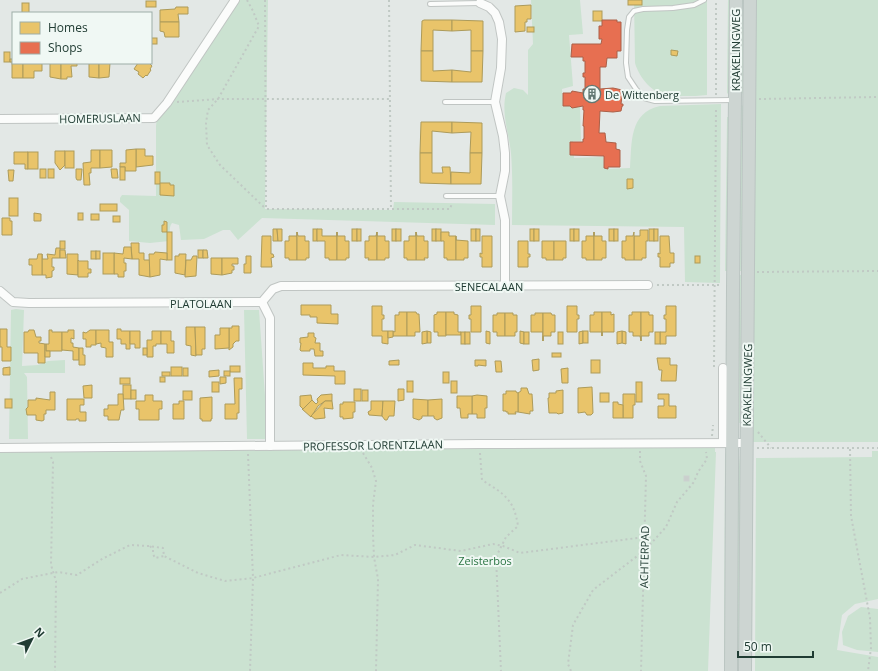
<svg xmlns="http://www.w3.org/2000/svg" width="878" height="671" font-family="'Open Sans',sans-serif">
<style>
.green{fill:#cbe2d1}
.homes{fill:#e9c46a;stroke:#ad9b5a}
.shops{fill:#e76f51;stroke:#ab6048}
.building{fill:#cacfcd;stroke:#cbd1cf}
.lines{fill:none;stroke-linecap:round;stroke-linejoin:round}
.lane-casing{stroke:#c0c5c3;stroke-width:6}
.street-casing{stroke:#c0c5c3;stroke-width:10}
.primary-casing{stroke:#bbc5c2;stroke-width:14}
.path{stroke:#c0c9c4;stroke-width:2;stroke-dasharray:2 3;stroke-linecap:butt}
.lane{stroke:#fbfcfb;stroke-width:4}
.street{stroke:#fbfcfb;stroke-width:8}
.primary{stroke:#cdd5d2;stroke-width:12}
.labels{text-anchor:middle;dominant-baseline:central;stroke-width:4;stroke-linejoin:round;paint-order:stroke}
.street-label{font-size:11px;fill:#203c33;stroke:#f0f8f4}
.poi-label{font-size:11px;fill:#203c33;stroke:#f0f8f4;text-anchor:start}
.park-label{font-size:11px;fill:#297442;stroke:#f0f8f4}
</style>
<rect width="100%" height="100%" fill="#e3e8e6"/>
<g class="green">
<path d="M240 0H268L265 209 393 210 394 202 495 204V225L262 218 238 240 230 230H223L204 239 181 240 179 225 172 223C168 228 171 235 169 241L150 243 129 241V210L120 202V198L122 195 156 196V126L157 118Z"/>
<path d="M531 0H580L583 34 569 35 573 86 562 89 563 106H580L581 141H573L574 158 603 157 604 169 630 168C632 142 629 113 660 106L721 104 720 283 685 282 684 227 512 225C512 201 513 177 511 153 509 133 501 114 506 93L514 88 523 90 528 95V50L533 44Z"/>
<path d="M634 0H707V95C699 96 692 96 685 96 679 96 674 97 669 96 652 94 639 77 635 63Z"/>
<polygon points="728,0 733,0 732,88 727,94"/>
<polygon points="739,0 747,0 745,91 741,95"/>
<polygon points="753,0 878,0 878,442 750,442"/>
<polygon points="741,105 746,107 745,271 737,271"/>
<polygon points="727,117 732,117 731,271 725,271"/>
<polygon points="737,275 745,275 742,423 736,423"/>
<polygon points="16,309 24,310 22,366 38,365 48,361 65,360 65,373 24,373 27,377 28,439 9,439 11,310"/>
<polygon points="244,310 259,310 268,439 247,439"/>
<polygon points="715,447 715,452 716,452 708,671 0,671 0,449"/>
<polygon points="872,451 878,451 878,599 855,604 842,615 837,650 878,657 878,671 755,671 756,458 872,457"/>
<polygon points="725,453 729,456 729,671 724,671"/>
<polygon points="740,455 742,455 742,671 734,671 736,477 739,466"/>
<polygon points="861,607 878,609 878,652 857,650 843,645 842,632 848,616"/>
</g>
<g class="homes">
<rect x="628" y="0" width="14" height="5"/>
<rect x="146" y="1" width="10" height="6"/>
<rect x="22" y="3" width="7" height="10"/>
<polygon points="531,5 531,19 527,19 527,22 525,22 525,31 515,32 515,6"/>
<polygon points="176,7 188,7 188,14 178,14 179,22 160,22 160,10 175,9"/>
<rect x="593" y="11" width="9" height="10"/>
<polygon points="424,20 452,20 452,31 433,30 433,51 421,51 422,21"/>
<polygon points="452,20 483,21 483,51 471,51 471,30 452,31"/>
<polygon points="160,22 179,22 179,37 165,37 164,32 160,31"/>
<rect x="527" y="27" width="7" height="5"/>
<rect x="151" y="38" width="6" height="6"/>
<polygon points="671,50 678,51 677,56 671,55"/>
<polygon points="421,51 433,51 433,71 452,70 452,82 421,81"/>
<polygon points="471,51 483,51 482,82 452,82 452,70 471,72"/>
<rect x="4" y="52" width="6" height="10"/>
<polygon points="10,59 13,59 13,63 23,63 23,78 12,78 12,62 10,62"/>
<polygon points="23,63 42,63 42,71 34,71 34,78 23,78"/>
<polygon points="50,63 61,63 61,79 50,77"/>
<polygon points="61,63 77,63 77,66 71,66 72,77 67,77 67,79 61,79"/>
<polygon points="89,63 99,63 99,78 89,77"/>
<polygon points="99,63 110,63 109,77 99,78"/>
<polygon points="138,63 149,63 152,66 150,69 151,70 147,76 146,75 143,78 138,74 139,72 134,69"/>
<polygon points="421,122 452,122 452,133 432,131 432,153 420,153"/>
<polygon points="452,122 482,123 482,153 470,153 471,132 452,133"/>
<polygon points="136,149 145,149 145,156 153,156 153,165 136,167"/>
<polygon points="136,149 136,171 125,171 125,167 120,167 120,163 126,163 126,150"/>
<polygon points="91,150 100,150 100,168 91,168 91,173 89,173 90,185 84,185 83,163 91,162"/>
<polygon points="100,150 112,150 112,167 100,168"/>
<polygon points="55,151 65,151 65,165 60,170 55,163"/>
<rect x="65" y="151" width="9" height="17"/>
<polygon points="14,152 28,152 28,169 25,169 25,164 14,164"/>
<rect x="28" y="152" width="10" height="17"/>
<polygon points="420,153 432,153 432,173 443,173 442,167 450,167 451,184 420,183"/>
<polygon points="470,153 482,153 481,184 451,184 451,172 470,173"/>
<rect x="120" y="167" width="5" height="13"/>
<rect x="40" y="169" width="6" height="9"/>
<rect x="48" y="169" width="6" height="9"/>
<polygon points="76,169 82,169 81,180 77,180 76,178"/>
<polygon points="111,169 117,169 118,178 112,178"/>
<polygon points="8,170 14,170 13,181 9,181"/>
<rect x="155" y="172" width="5" height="12"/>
<polygon points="627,179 633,179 633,188 627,189"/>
<polygon points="160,183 170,183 170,185 174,185 174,196 160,195"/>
<rect x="9" y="198" width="9" height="18"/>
<rect x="100" y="204" width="17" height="7"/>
<polygon points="34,213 41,214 41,221 34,221"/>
<rect x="78" y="213" width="5" height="7"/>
<rect x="91" y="214" width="8" height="6"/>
<rect x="113" y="216" width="7" height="6"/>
<polygon points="2,218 10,218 10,221 12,221 12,235 2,235"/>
<polygon points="164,221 167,222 167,232 162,232 162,225 164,225"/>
<polygon points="273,229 277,229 278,241 273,241"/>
<polygon points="277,229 282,229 282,241 278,241"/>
<rect x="313" y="229" width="4" height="12"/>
<polygon points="317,229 322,229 322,236 337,236 337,232 337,260 329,260 329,258 325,258 325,241 317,241"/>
<rect x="352" y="229" width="5" height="12"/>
<rect x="357" y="229" width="4" height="12"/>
<rect x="392" y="229" width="4" height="12"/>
<rect x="396" y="229" width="5" height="12"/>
<rect x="432" y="229" width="4" height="12"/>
<rect x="436" y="229" width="5" height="12"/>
<rect x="471" y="229" width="5" height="12"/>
<rect x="476" y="229" width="4" height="12"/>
<rect x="530" y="229" width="4" height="12"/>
<rect x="534" y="229" width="5" height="12"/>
<rect x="570" y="229" width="4" height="12"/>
<rect x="574" y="229" width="5" height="12"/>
<rect x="609" y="229" width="5" height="12"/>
<rect x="614" y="229" width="4" height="12"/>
<rect x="649" y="229" width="5" height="12"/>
<rect x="654" y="229" width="4" height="12"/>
<polygon points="640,230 648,230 648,241 646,241 646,258 642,258 642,260 634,260 634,236 640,236"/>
<rect x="167" y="232" width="5" height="28"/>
<polygon points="297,232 297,260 289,260 289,258 285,258 285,241 289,241 289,236 297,236"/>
<polygon points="297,232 298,236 305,236 305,241 309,241 309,258 306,258 306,260 297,260"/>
<polygon points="337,232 337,236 345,236 345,241 349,241 349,258 346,258 346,260 337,260"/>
<polygon points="377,232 377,260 368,260 369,258 365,258 365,241 369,241 369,236 376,236"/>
<polygon points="377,232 377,236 385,236 385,241 389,241 389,258 385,258 385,260 377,260"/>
<polygon points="416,232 417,236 424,236 424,241 428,241 428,258 424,258 425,260 416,260"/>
<polygon points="416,232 416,260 407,260 407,258 404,258 404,241 409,241 409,236 416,236"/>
<polygon points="441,232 449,232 449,236 456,236 456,260 447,260 447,258 444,258 444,241 441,241"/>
<polygon points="594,232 594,260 586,260 586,258 582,258 582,241 586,241 586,236 594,236"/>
<polygon points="594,232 594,236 602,236 602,241 606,241 606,258 602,258 602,260 594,260"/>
<polygon points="634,232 634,260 625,260 625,258 622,258 622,241 626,241 626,236 633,236"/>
<polygon points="262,236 271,236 271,254 273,254 274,257 271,258 272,267 261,267"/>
<polygon points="456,236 456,240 468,241 468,258 464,258 464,260 456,260"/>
<polygon points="482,236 492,236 492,267 482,267 482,257 480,257 480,253 482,254"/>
<polygon points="660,236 669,236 670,253 674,253 674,263 670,263 670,267 660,267 660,257 658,257 658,253 660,254"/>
<rect x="60" y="241" width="5" height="8"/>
<polygon points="518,241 528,241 528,254 530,254 530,257 528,257 528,267 518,267"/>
<polygon points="542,241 554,241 554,260 546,260 546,258 542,258"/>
<polygon points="554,241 566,241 566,258 563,258 563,260 554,260"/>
<polygon points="131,243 139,243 139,253 144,253 144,260 150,260 150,277 139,275 139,259 132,259"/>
<polygon points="124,247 131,247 132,259 124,258 124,263 126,263 126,271 124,271 124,277 118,277 118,274 114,274 114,253 123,254"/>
<polygon points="56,248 60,248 60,258 52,258 52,267 54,267 54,270 52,271 52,277 46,278 46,275 42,275 42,254 42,259 48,259 47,254 55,255"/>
<polygon points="60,250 65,250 66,258 60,258"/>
<rect x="198" y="250" width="5" height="8"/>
<polygon points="203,250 207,250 208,258 203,258"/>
<rect x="91" y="251" width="5" height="8"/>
<rect x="96" y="251" width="4" height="8"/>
<polygon points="155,252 167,253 167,260 160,259 160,275 150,277 149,254 154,254"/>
<rect x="103" y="253" width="11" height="21"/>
<polygon points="38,254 42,254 42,275 32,275 32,265 29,265 29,259 37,259"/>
<polygon points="67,254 78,254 78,275 67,274"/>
<polygon points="179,254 186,254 185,275 175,273 175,256 179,256"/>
<polygon points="193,256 197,256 196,276 185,277 186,260 191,260"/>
<polygon points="246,256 251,256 251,273 244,273 244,264 246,264"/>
<rect x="695" y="256" width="5" height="7"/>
<polygon points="211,258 222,258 222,275 211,274"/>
<polygon points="222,258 238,258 238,264 232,264 232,266 234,266 234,270 232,270 232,273 222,275"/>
<polygon points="78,260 79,261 88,261 88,269 91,269 91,273 88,273 88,277 78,277"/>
<polygon points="301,305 331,305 331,314 338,314 338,324 317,323 317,317 310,317 310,315 301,315"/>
<polygon points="372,306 382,306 382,315 384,315 384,319 382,319 382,331 388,331 388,344 382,343 382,336 372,336"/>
<polygon points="471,306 481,306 481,332 471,332 471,319 469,319 469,315 471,315"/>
<polygon points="567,306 577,306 577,315 579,315 579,319 577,319 577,332 567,332"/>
<polygon points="666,306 676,306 676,336 666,336 666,344 660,344 660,332 666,332 666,319 664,319 664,315 666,315"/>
<polygon points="399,312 407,312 407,336 393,336 393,331 395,332 395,315 399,315"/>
<polygon points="407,312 416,312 417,314 419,314 420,332 415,332 415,336 407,336"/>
<polygon points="437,312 446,312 446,336 438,336 438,332 434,332 434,315 437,314"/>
<polygon points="446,312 454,312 454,314 458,315 458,332 461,332 461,335 446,335"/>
<polygon points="594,312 602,312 602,336 602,332 590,332 590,315 594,315"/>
<polygon points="602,312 611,312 611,315 614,314 614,332 602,332 602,336"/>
<polygon points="632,312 641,312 641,341 640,336 633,336 633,332 629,332 629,315 632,315"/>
<polygon points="641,312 649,312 649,315 653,315 653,332 649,332 649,336 641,336 641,341"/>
<polygon points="497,313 505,313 505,336 497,336 497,332 493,332 493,315 497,315"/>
<polygon points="505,313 513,313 513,315 517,315 517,332 515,332 515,336 505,336"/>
<polygon points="535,313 543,313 543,341 543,332 531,332 531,315 535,315"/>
<polygon points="543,313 551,313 552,315 555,315 555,332 551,332 551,336 543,336 543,341"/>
<polygon points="232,326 239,326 239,341 236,341 233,344 233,347 229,350 229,328 232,328"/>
<polygon points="186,327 195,327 196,356 191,355 191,346 186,345"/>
<polygon points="195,327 205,327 205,349 202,349 202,355 196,355"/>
<polygon points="220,328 229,328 229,348 215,349 215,335 220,335"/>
<polygon points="0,329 7,329 7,347 11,347 11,361 2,361 2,347 0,347"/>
<polygon points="117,329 121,329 121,331 130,331 130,349 126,349 126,344 121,344 121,339 117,339"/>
<polygon points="29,330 34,330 36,337 41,337 41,341 39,341 39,343 45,344 45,363 38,363 38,353 24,353 24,332 28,332"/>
<polygon points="49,330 52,330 52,332 62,332 62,351 46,351 46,344 49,344"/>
<polygon points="68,330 74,330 74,339 71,338 71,343 73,343 73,347 79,348 79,360 73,360 73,351 62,350 62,332 68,332"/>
<polygon points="90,330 96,330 96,345 91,345 91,347 86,347 86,339 83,339 83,332 86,333"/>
<polygon points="96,330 109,330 109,342 113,342 113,357 106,357 106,348 101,347 101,343 96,344"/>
<polygon points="130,331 140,331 140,348 135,348 135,344 130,344"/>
<polygon points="152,331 161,331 161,344 156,344 156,346 153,346 153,357 147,357 147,340 152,340"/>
<polygon points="161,331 171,331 171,341 174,341 174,353 167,353 167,344 161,344"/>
<polygon points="388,331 393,331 393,337 388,338"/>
<polygon points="427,331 431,332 431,343 427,343"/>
<polygon points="427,331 427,343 422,344 422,332"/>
<polygon points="486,331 490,332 490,344 486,343"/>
<polygon points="520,331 524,332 524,344 520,343"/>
<polygon points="583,331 583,343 579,344 579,332"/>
<rect x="583" y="331" width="5" height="12"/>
<polygon points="622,331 626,332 626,344 622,343"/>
<polygon points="622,331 622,343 617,344 617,332"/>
<rect x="461" y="332" width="4" height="12"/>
<rect x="465" y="332" width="5" height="12"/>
<rect x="524" y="332" width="5" height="12"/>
<rect x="558" y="332" width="5" height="12"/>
<rect x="655" y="332" width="5" height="12"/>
<polygon points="308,333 314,333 314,337 316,338 315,343 320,343 320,351 323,351 323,356 315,356 314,349 310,349 310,351 301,351 300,350 301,343 300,343 300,338 308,337"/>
<polygon points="45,344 46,344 46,351 50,351 50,357 45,357"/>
<polygon points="79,348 83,348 83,355 85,355 85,365 79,365"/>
<rect x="143" y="348" width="4" height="7"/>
<rect x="552" y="353" width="9" height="4"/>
<polygon points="657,358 670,358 670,365 677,365 676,381 661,381 662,370 659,370"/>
<polygon points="539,359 539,370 533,371 532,360"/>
<polygon points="399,360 399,365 389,365 389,361"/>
<polygon points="475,360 486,360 486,366 478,365 478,366 475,366"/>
<rect x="591" y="360" width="9" height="13"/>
<polygon points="495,361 501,361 502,372 496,372"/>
<polygon points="303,363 313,363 313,368 326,368 326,366 334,366 334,371 345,371 345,384 335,384 335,376 303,375"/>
<rect x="230" y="366" width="10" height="6"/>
<polygon points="10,367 10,375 3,375 3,368"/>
<rect x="171" y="367" width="11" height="9"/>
<rect x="183" y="368" width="5" height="8"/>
<polygon points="568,368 568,383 562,383 561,369"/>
<polygon points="219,370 219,376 209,377 209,371"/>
<rect x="224" y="371" width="6" height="5"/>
<rect x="162" y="372" width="8" height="4"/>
<rect x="443" y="372" width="6" height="11"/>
<rect x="160" y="377" width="5" height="5"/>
<polygon points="220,377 226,377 226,383 220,384"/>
<rect x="120" y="378" width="10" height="6"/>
<polygon points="234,378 242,378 242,389 239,389 239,413 237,413 237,419 225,419 225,404 235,404"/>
<rect x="407" y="381" width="6" height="11"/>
<rect x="451" y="381" width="6" height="12"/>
<rect x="212" y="382" width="7" height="10"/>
<rect x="636" y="382" width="6" height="20"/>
<polygon points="92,385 92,398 84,398 83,386"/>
<rect x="123" y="385" width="8" height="14"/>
<polygon points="592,387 593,413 591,415 587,415 585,412 578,413 578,388"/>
<polygon points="521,388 527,388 529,394 532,394 533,411 530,411 530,414 518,412 518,393 521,391"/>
<rect x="354" y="389" width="7" height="12"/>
<polygon points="398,389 404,389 404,400 398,401"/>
<rect x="131" y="390" width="5" height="9"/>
<rect x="362" y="390" width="6" height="11"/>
<polygon points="563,390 563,413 558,414 557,413 549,413 548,398 549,398 549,393 556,393 556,391"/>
<rect x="183" y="391" width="9" height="9"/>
<polygon points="506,391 516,391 516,392 518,393 518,412 515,412 516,414 508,414 508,412 506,412 506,411 503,411 503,394 506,394"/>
<polygon points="50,392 55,392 55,410 46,410 46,414 44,414 44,420 42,421 36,420 36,415 27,415 26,409 28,407 28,400 36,400 36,398 50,400"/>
<rect x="600" y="393" width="9" height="9"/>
<polygon points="118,394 123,394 124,410 121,410 119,420 108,420 108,416 104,416 104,409 108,409 108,405 118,405"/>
<polygon points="332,394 332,401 325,401 318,406 311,417 302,409 312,400 316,404 318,402 317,399 321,395"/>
<polygon points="623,394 635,394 635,405 633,405 633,418 623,418"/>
<polygon points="658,394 669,394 669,406 676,406 676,418 658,418 658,406 664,406 664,399 658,399"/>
<polygon points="145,395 153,395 153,401 162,401 162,409 159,409 159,420 139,420 139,409 136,409 136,401 145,401"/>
<polygon points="311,395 312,400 303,409 300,406 300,396"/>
<polygon points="477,395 487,396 487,408 485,408 485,418 477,418 477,414 472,414 472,396"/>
<polygon points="457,396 472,396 472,414 468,414 468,418 461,418 460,408 457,408"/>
<polygon points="212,397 212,419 211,419 211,421 202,421 202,419 200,419 200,398"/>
<rect x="5" y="399" width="7" height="9"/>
<polygon points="67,399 84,399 84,405 80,405 80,412 86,412 86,421 79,421 79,419 76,419 76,420 67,420"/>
<polygon points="413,399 428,400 428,416 422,416 422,418 419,420 413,418"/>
<polygon points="442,399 442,418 437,420 434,418 434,416 428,416 428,400"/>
<polygon points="179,401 184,401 184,419 173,419 173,404 179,404"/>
<polygon points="325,401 332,401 333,409 324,408 325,418 315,419 311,416"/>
<polygon points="371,401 383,401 382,416 369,415 368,412 371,410"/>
<polygon points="383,401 395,401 394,416 389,416 387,420 385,420 382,416"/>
<polygon points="343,402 355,402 355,412 353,412 353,418 343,419 343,417 340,417 340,404 343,404"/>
<polygon points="613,402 618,402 618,404 623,405 623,418 613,418"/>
</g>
<polygon class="shops" points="602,20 617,20 617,22 621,22 621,51 617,51 617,58 607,58 606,67 600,67 600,89 613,88 622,90 622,94 623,94 623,96 622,96 621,104 623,104 623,106 622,106 621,111 613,112 600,111 599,133 605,133 606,142 616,143 616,149 620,150 620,167 608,167 608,169 604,168 604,156 570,155 570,142 583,142 583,139 584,139 584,126 583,126 584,110 583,110 583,106 572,108 570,106 563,106 563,93 571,93 572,91 583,93 583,89 585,89 585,77 583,77 583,73 585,73 585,61 583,61 583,57 571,57 572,44 601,44 602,39 599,39 599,26 602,26"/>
<rect class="building" x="684" y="476" width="5" height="5"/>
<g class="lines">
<defs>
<g id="lane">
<polyline points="704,0 694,5 673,8 643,9 634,11 629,17 627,30 626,63 628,77 636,89 644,98 655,101 733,100"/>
<polyline points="430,4 480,3"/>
<polyline points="445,102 495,102"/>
<polyline points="446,196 500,196"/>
</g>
<g id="street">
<polyline points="480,3 489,7 495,13 499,22 502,39 501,68 495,102 503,136 505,153 505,171 500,196 505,220 505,286"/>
<polyline points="0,119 154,118 167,103 235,0"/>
<polyline points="0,291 13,302 29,303 262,302 270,318 270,446"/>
<polyline points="262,302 273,289 281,286 648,285"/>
<polyline points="723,443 723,368"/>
<polyline points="0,448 479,444 746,443"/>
</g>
<g id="primary">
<polyline points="731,671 733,287 736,0"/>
<polyline points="745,671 750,0"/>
</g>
</defs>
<use href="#lane" class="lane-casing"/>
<use href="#street" class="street-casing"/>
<use href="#primary" class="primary-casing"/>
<g class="path">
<polyline points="247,0 253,11 259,26 218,99 208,110 206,123 207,145 220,165 266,209"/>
<polyline points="265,0 266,209 450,209 452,203"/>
<polyline points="389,0 391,209"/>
<polyline points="716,95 716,0"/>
<polyline points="759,99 878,97"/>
<polyline points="177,102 218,99 390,99"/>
<polyline points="757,272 878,271"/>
<polyline points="657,285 722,285"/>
<polyline points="714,367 716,107"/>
<polyline points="758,432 771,448"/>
<polyline points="712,436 713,425"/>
<polyline points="757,448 878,448"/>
<polyline points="850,449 851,516 870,618 871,648 868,671"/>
<polyline points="640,451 640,461 646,476 641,671"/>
<polyline points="363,453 372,468 376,481 373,504 373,535 374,557 378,579 376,671"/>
<path d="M480 453 482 480C504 494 514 499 518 526L506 537 496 557 501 671"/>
<polyline points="248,454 253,578 250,671"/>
<polyline points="51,457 53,462 51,565 56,581 55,671"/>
<polyline points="150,546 153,550 153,554 155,558 164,556"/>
<polyline points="0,593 22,579 58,572 77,575 102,559 130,545 149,546 163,548 164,556 198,573 225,581 253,578 341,555 374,557 395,555 415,545 461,551 493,544 503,546 520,553 645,537"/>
<polyline points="571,671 568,664 573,625 593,590 645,550 666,527 677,502 694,482 698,472 707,459 706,452"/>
</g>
<use href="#lane" class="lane"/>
<use href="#street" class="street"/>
<use href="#primary" class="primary"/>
</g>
<defs>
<symbol id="building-ring" viewBox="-11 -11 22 22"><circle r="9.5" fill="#f0f8f4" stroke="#647872" stroke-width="1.5"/><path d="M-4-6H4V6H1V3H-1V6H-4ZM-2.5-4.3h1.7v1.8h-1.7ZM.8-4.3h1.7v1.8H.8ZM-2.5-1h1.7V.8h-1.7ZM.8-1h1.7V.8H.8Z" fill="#647872"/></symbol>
</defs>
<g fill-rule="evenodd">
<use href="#building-ring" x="582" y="84" width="20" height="20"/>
</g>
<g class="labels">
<g class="street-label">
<text transform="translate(735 50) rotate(-90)">KRAKELINGWEG</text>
<text transform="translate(100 118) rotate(-1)">HOMERUSLAAN</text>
<text x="489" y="286">SENECALAAN</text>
<text x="201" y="303">PLATOLAAN</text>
<text transform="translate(747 385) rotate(-89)">KRAKELINGWEG</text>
<text transform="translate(373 445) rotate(-1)">PROFESSOR LORENTZLAAN</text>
<text transform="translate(644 557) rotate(-89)">ACHTERPAD</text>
</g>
<g class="poi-label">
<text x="605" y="94">De Wittenberg</text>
</g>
<g class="park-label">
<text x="485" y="560">Zeisterbos</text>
</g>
</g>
<rect x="12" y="12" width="140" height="52" fill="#f0f8f4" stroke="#9dada7"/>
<rect x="20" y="22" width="20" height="12" fill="#e9c46a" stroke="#9dada7"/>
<text x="48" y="32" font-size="12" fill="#203c33">Homes</text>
<rect x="20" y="42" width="20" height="12" fill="#e76f51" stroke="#9dada7"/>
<text x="48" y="52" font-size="12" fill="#203c33">Shops</text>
<g transform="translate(32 639) rotate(48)" stroke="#f0f8f4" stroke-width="3" paint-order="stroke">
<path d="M0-3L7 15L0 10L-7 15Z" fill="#203c33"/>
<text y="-6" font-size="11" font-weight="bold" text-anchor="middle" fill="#203c33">N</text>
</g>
<path d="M738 651v6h75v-6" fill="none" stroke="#203c33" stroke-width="2"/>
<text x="744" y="651" font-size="12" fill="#203c33" stroke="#f0f8f4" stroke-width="3" paint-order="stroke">50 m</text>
</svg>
